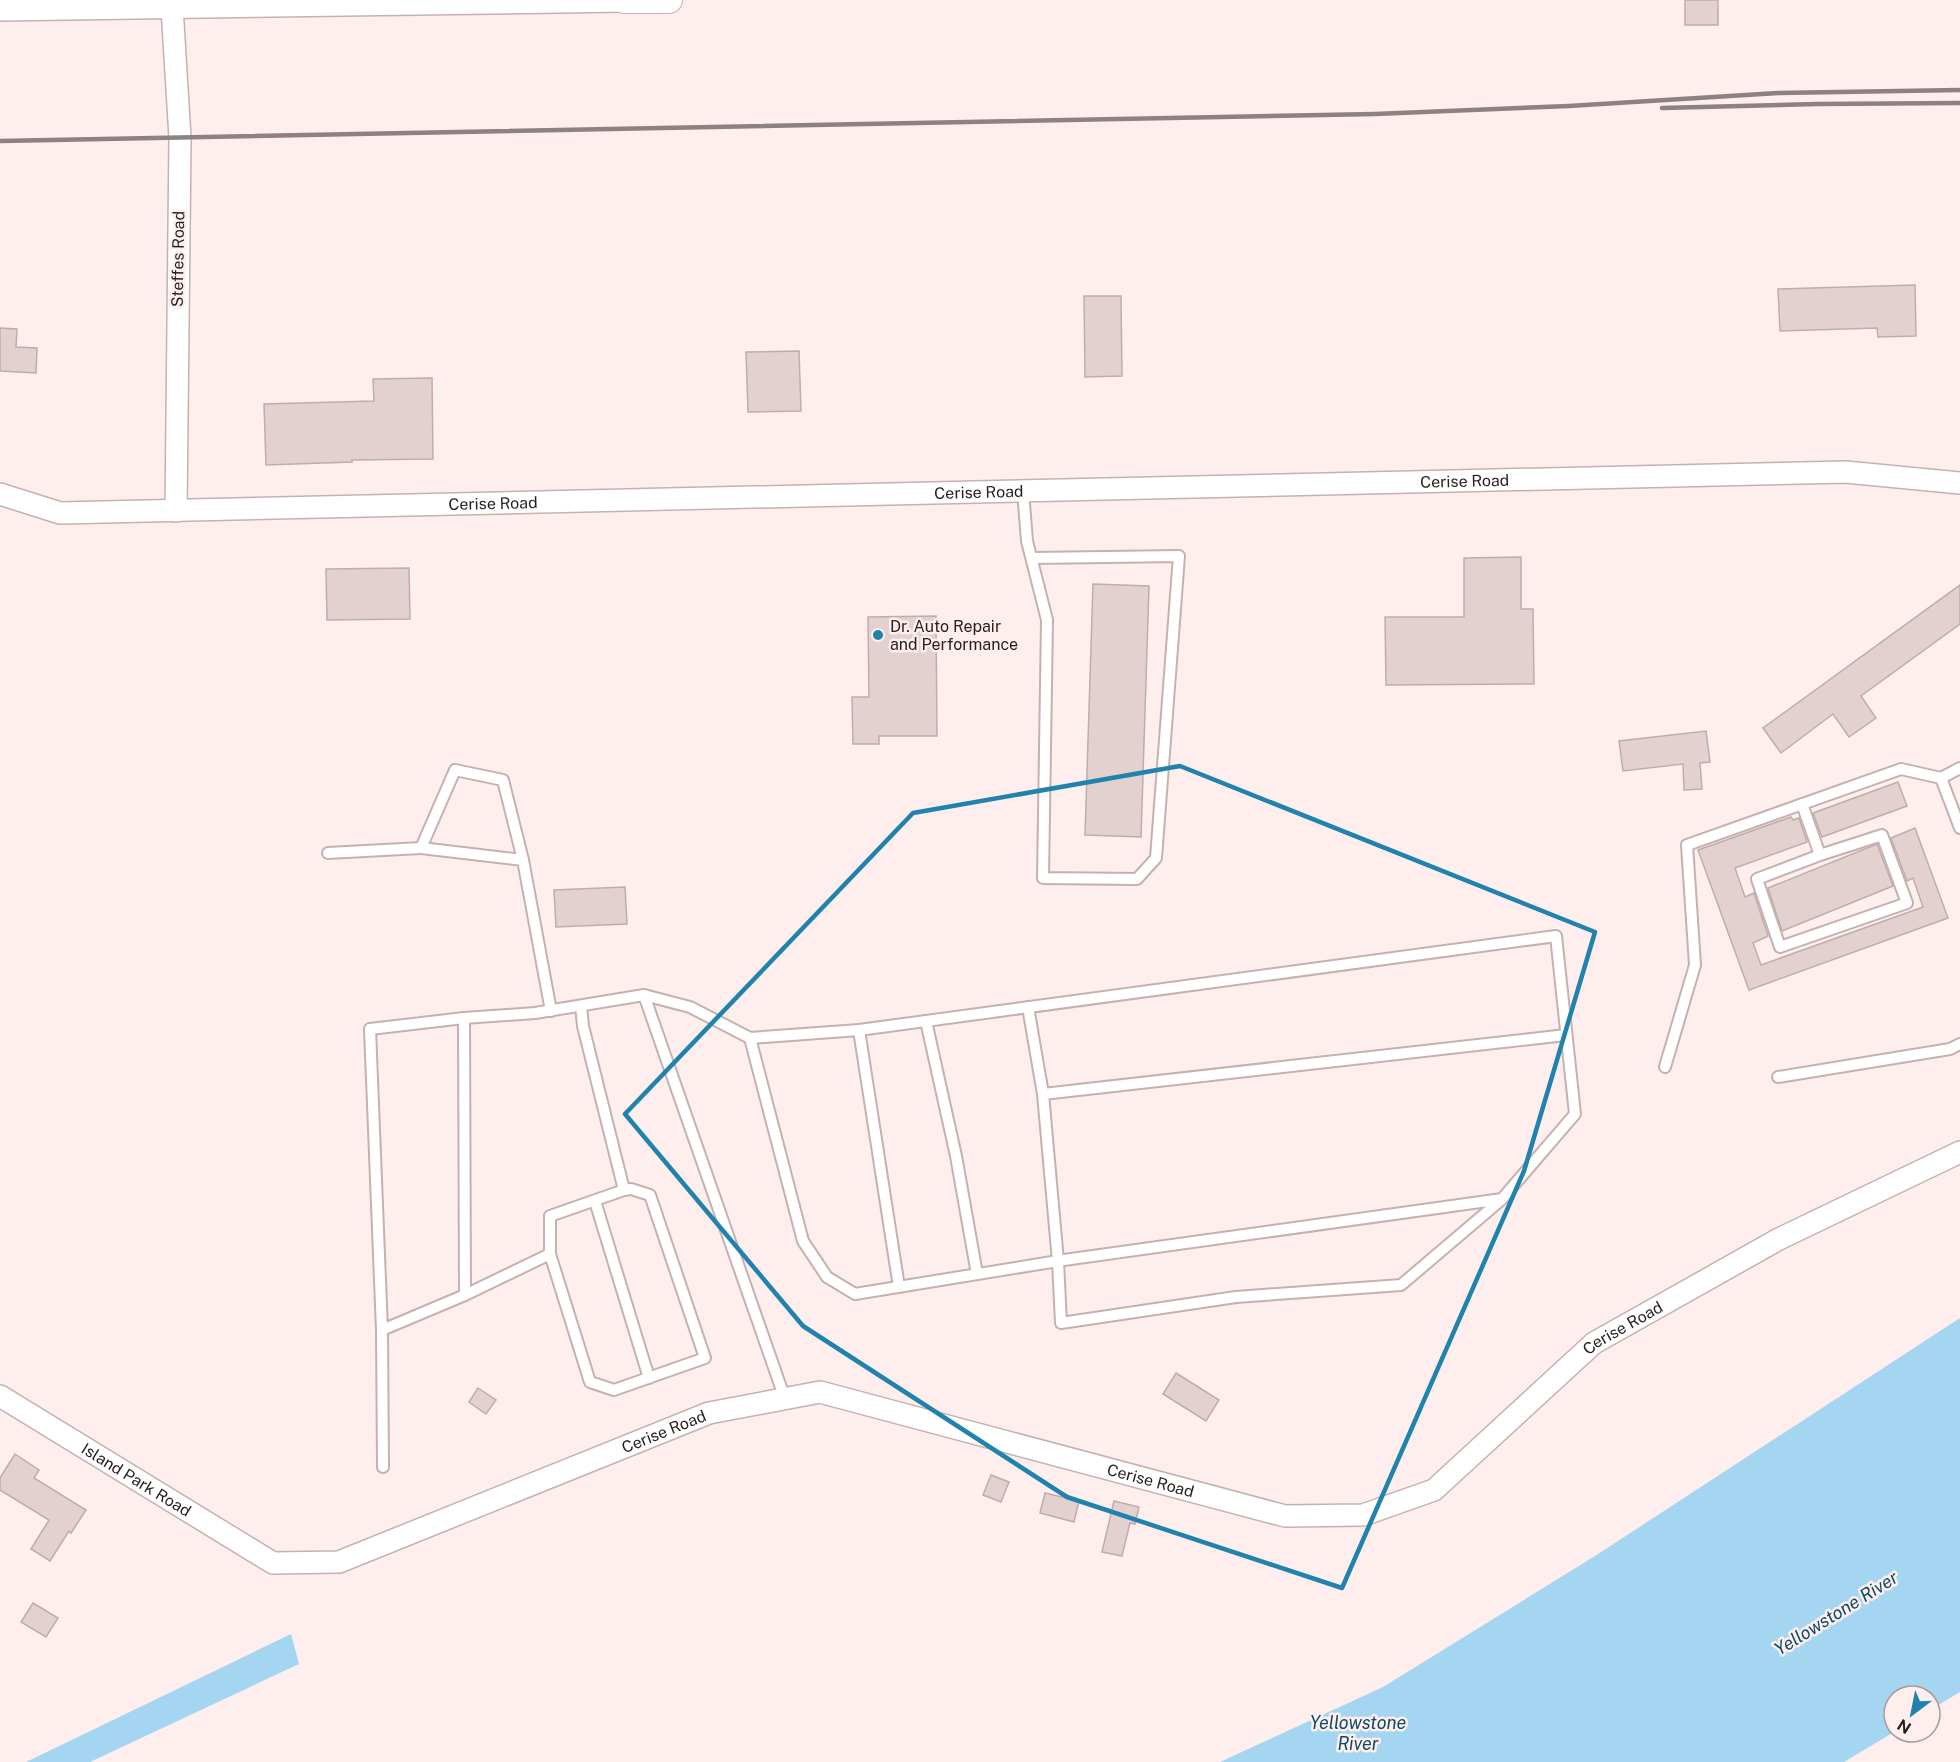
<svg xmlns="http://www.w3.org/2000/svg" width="1960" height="1762" font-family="'Public Sans',sans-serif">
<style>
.water{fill:#a5d6f1}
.building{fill:#e3d1cf;stroke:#bfadac;stroke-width:1.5}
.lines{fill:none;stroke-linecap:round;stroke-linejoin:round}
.service-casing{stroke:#c4b2b1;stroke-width:14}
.minor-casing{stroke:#c4b2b1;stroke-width:24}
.tertiary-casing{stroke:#c4b2b1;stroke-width:28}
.service{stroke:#fff;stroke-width:10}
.minor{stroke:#fff;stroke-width:21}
.tertiary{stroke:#fff;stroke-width:26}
.rail{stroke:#8c8281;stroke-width:4.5}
.marked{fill:none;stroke:#2083ae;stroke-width:4.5;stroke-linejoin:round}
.poi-dot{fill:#2083ae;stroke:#feeeed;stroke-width:2}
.labels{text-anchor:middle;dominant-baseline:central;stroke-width:5;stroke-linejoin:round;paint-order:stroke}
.street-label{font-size:16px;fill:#241e1d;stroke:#feeeed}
.poi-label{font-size:16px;fill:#241e1d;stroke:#feeeed;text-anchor:start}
.water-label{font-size:18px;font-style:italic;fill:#0b4b66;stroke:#feeeed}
</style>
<rect width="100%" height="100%" fill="#feeeed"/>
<g class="water">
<polygon points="1960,1318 1960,1692 1930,1710 1930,1696 1894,1696 1894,1732 1844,1762 1220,1762 1383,1687 1595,1556"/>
<polygon points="291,1634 299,1664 90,1762 26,1762"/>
</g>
<g class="building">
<rect x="1685" y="0" width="33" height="25"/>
<polygon points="1915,285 1916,336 1878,337 1877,328 1780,331 1778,289"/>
<polygon points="1084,296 1121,296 1122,376 1085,377"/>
<polygon points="0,328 17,329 16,347 37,348 36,373 0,371"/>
<polygon points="799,351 801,411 748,412 746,352"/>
<polygon points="432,378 433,459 352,460 352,462 266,465 264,404 374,401 373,379"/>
<polygon points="1521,557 1521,609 1533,609 1534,684 1386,685 1385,617 1464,617 1464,558"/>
<polygon points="409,568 410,619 327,620 326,569"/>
<polygon points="1093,584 1149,586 1141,837 1085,835"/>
<polygon points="1960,585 1960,624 1861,696 1876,718 1849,737 1833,714 1781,753 1763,728"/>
<polygon points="936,616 937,736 879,736 879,744 853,744 852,697 869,697 868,617"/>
<polygon points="1706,731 1710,762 1700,763 1702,789 1684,790 1683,764 1623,771 1619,741"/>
<polygon points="1898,782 1907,806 1822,837 1813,813"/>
<polygon points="1791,817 1793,820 1799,818 1807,842 1735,868 1745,897 1754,893 1768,936 1753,943 1761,965 1923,907 1913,878 1907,881 1891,838 1915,828 1948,918 1749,990 1698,850"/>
<polygon points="1877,844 1893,886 1782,931 1768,888"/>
<polygon points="625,887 627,924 556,927 554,890"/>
<polygon points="1176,1373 1219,1400 1206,1421 1163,1394"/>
<polygon points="478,1388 496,1400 486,1414 469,1402"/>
<polygon points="15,1454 39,1470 34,1478 86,1510 71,1533 69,1531 50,1561 31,1549 49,1520 0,1490 0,1478"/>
<polygon points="991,1475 1009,1482 1001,1502 983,1495"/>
<polygon points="1045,1493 1079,1501 1074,1522 1040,1513"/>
<polygon points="1114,1501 1139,1507 1135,1524 1130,1523 1122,1556 1102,1552"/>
<polygon points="33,1603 58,1618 46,1637 21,1622"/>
</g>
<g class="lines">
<defs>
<g id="service">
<polyline points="1023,491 1027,541 1047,620 1043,878 1137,879 1156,858 1179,556 1032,558"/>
<polyline points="1960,768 1941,778 1960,828"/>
<polyline points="1802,804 1820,855 1757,879 1780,947 1907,903 1882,835 1820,855"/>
<polyline points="421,848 523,860"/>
<polyline points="328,853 421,848 455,770 503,780 523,860 551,1011"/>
<polyline points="644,995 690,1007 750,1038 859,1030 1556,936 1575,1114 1502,1199 1064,1260 855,1294 827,1277 803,1241 750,1038"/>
<polyline points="581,1006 583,1026 624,1190"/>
<polyline points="1028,1007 1043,1094"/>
<polyline points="464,1018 465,1295"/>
<polyline points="926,1021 956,1156 977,1274"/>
<polyline points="859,1030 899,1287"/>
<polyline points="1665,1067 1695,965 1687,845 1901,769 1941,778"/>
<polyline points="1778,1077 1950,1049 1960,1044"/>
<polyline points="1501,1200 1401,1285 1236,1297 1061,1323 1058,1261 1043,1094 1566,1035"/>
<polyline points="595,1201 649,1378"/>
<polyline points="382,1330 465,1295 550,1254 590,1382 614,1390 705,1358 650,1195 631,1189 624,1190 550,1216 550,1254"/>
<polyline points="383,1467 382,1330 370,1029 464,1018 535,1013 644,995 785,1399"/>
</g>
<g id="minor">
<polyline points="172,7 180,138 176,511"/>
<polyline points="0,10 625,1"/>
<path id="s1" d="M0 494 60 513 1846 472 1960 483"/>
<path id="s2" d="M0 1396 273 1563 339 1562 709 1413 820 1392 1285 1516 1363 1515 1434 1490 1594 1343 1779 1239 1960 1152"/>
</g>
<polyline id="tertiary" points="624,0 669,0"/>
</defs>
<use href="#service" class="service-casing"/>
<use href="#minor" class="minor-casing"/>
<use href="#tertiary" class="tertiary-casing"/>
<use href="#service" class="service"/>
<use href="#minor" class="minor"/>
<use href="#tertiary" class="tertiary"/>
<g class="rail">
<polyline points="1662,108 1817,104 1960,103"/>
<polyline points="0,141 1375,114 1569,106 1778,93 1960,90"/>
</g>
</g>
<path class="marked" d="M1180 766 1595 932 1524 1171 1342 1588 1067 1497 803 1326 625 1114 913 813Z"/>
<circle class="poi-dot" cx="878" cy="635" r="6"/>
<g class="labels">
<g class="street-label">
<text transform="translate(178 259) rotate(-89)">Steffes Road</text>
<text stroke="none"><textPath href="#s1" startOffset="1468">Cerise Road</textPath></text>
<text stroke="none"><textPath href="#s1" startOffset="982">Cerise Road</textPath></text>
<text stroke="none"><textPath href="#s1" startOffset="496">Cerise Road</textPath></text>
<text stroke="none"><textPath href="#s2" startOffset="1782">Cerise Road</textPath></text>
<text stroke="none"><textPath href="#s2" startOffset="736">Cerise Road</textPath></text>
<text stroke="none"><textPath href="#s2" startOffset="160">Island Park Road</textPath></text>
<text stroke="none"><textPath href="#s2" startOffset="1240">Cerise Road</textPath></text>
</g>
<g class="poi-label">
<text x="890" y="626">Dr. Auto Repair<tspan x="890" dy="18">and Performance</tspan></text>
</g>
<g class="water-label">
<text transform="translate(1836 1613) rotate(-32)">Yellowstone River</text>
<text x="1358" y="1722">Yellowstone<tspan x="1358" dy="21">River</tspan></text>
</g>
</g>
<g transform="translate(1912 1714) rotate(212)"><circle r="28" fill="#feeeed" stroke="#a79b9a" stroke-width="1.5"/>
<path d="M0-4.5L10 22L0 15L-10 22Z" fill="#2083ae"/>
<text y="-9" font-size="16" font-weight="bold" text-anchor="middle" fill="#241e1d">N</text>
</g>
</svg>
